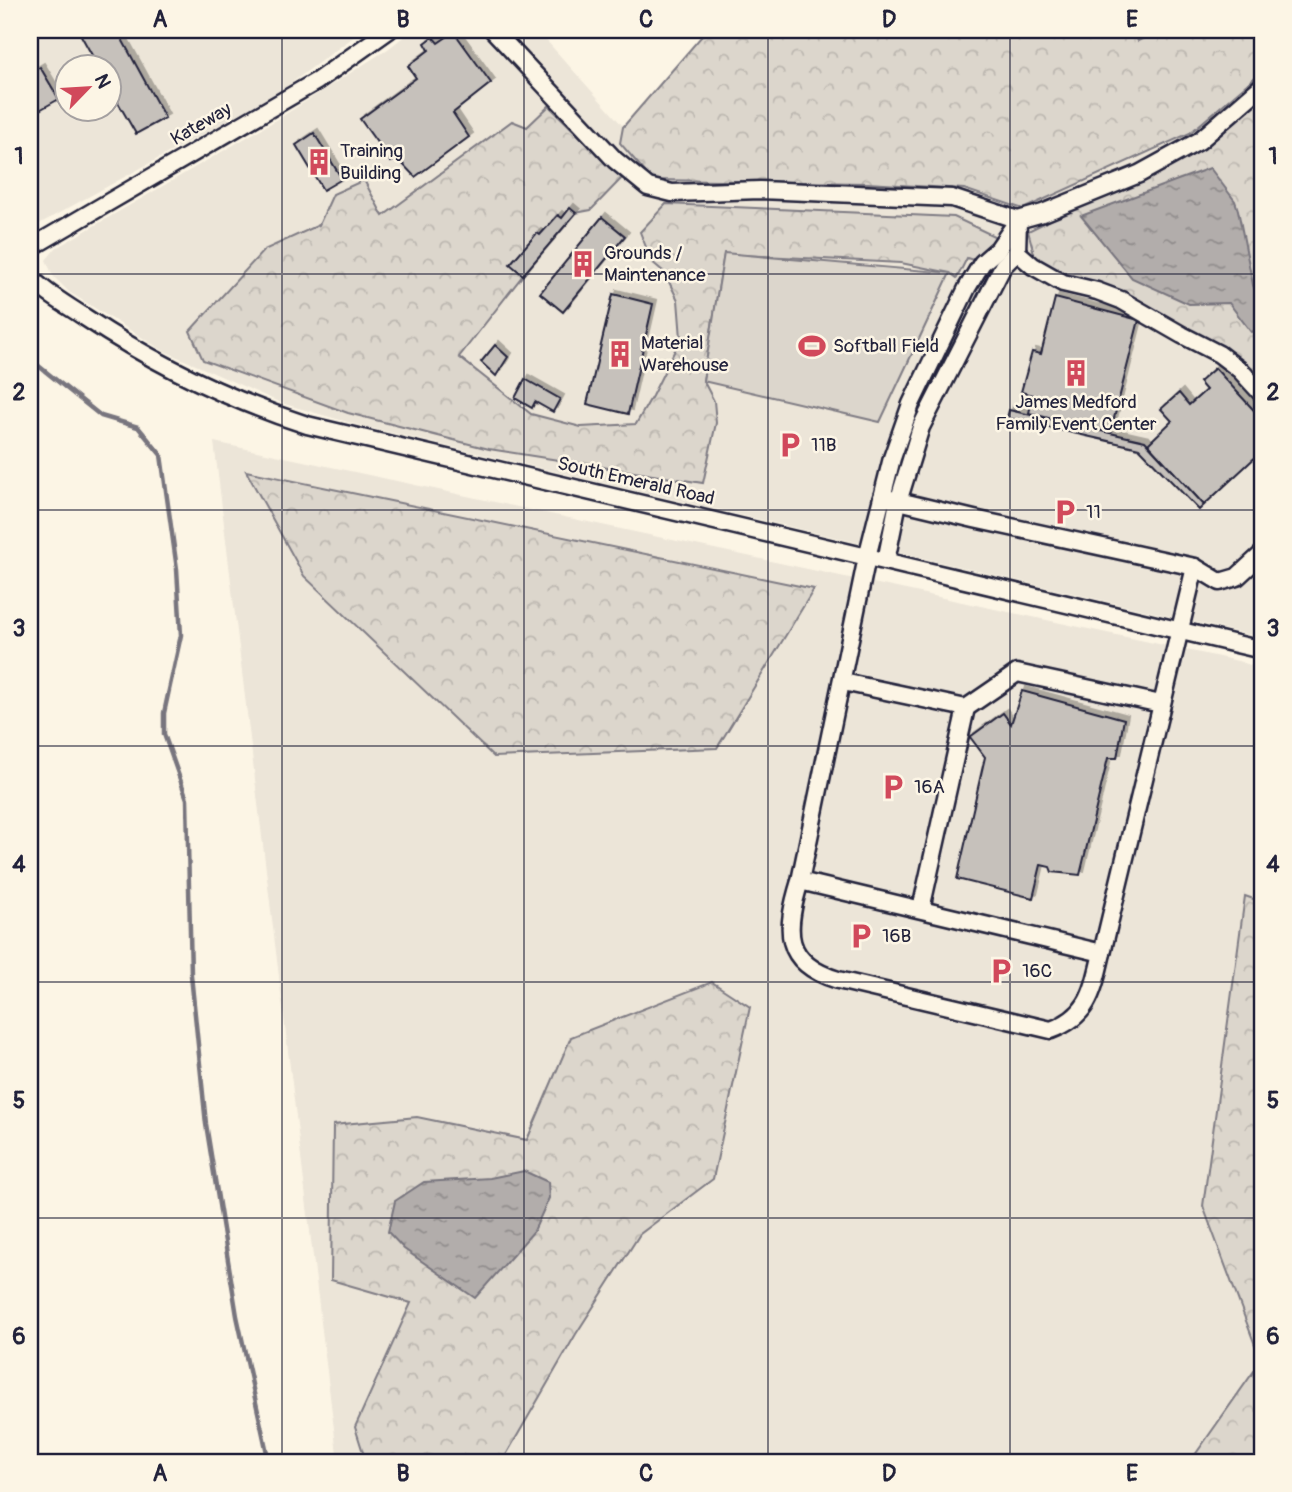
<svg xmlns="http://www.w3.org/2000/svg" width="1292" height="1492" font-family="Pangolin,sans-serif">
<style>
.built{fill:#ece5d8;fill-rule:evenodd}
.forest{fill:url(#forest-crowns);stroke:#7f7c84;stroke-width:2}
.garden{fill:#dcd6cc;stroke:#7f7c84;stroke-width:2}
.water{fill:url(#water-ripples);stroke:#78757e;stroke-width:2}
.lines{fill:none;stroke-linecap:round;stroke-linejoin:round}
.stream{stroke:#78757e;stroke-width:4.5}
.building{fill:#c6c1bb;stroke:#22223b;stroke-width:2;filter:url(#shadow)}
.minor-casing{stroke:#22223b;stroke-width:21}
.minor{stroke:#fcf5e5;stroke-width:16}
.grid{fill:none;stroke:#22223b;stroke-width:2;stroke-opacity:0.55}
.labels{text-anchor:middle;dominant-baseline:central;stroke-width:5;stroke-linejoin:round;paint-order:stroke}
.street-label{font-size:19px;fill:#22223b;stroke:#fcf5e5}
.poi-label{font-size:19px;fill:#22223b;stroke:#fcf5e5;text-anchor:start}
.neatline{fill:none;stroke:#22223b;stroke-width:2.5}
.grid-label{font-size:23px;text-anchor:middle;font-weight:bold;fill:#22223b}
</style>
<defs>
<pattern id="forest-crowns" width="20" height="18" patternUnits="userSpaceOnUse" patternTransform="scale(1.75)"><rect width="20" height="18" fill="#dcd6cc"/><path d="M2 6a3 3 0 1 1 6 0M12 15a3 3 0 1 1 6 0" fill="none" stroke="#bcb7b0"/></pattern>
<pattern id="water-ripples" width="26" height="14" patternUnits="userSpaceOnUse" patternTransform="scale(1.75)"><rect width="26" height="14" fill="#b2adab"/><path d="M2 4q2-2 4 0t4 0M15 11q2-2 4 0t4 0" fill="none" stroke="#908c8c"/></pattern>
<filter id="shadow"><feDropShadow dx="4" dy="-4" stdDeviation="0" flood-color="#0004"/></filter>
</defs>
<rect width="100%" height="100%" fill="#fcf5e5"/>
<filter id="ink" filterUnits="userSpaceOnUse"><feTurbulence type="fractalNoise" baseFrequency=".0143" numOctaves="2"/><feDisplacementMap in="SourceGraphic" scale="14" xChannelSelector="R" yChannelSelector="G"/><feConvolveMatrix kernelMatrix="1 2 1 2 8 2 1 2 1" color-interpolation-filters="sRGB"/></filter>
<g filter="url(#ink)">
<g class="built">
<path d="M44 30H363L279 92 30 229V39ZM66 66H108V108H66Z"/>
<polygon points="412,30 537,30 623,126 707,30 1262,30 1262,638 358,425 281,403 162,350 69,292 53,276 46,260 56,248 278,119 388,49"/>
<polygon points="214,442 1238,661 1262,669 1262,1462 338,1462"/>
</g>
<g class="forest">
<polygon points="707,30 1131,30 1138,41 1160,30 1262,30 1262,71 1190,133 1023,209 964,189 868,183 652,180 620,143 623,127"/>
<polygon points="1262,96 1262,137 1259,140 1262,144 1262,389 1223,351 1062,279 1035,257 1028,231 1213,140"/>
<polygon points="549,106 622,178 591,210 576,213 570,209 562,218 557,215 540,235 537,233 511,264 523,275 459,357 531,414 581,427 636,424 652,396 681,338 678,300 664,272 652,262 640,232 666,204 954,217 996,237 998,249 982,263 967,258 957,278 950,273 901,263 724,254 703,380 714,401 716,423 703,483 489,449 348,413 203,360 190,331 264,250 319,225 333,194 364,180 383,216 512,121 527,127"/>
<polygon points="246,471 814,589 717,748 494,757 304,576"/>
<polygon points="1245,896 1262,902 1262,1462 1190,1462 1261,1361 1203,1206"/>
<polygon points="712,982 750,1007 713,1179 640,1234 576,1334 502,1462 366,1462 355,1427 411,1303 331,1280 333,1125 417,1117 527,1140 571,1037"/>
</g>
<polygon class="garden" points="724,253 950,273 880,422 703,381"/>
<g class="water">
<polygon points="1210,168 1235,201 1238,210 1253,285 1262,309 1262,328 1251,332 1229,303 1189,304 1132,278 1081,216"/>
<polygon points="524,1171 548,1182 549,1198 534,1231 475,1298 404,1249 388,1232 395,1201 424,1182 490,1178"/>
</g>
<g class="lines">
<polyline class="stream" points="30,359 101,416 138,427 161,455 177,569 181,635 164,713 164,734 187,799 191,975 206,1124 237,1316 269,1462"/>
</g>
<g class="building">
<polygon points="78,30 117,30 165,118 136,134 108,85 108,66 98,66"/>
<polygon points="454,32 491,83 453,113 469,137 415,177 398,159 391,162 360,119 416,78 408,66 429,50 425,43 433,37 438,43"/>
<polygon points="40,67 59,99 36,112 30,101 30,73"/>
<polygon points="314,133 342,179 323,190 296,145"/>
<polygon points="570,208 576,213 523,275 510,264 537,233 540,235 558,215 562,218"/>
<polygon points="602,217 625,236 563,312 540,293"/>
<polygon points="613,294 653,304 628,414 587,404"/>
<polygon points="1055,298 1139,320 1110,434 1029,413 1033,395 1021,392 1032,352 1041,354"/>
<polygon points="495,345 508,357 496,376 481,362"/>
<polygon points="1215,368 1262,419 1262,451 1204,505 1148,444 1172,421 1161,409 1179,393 1189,405 1206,390 1199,382"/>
<polygon points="525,379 560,399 553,412 535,402 532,408 515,398"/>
<polygon points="1009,410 1145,441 1204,505 1199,510 1139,448 1007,418"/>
<polygon points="1022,691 1124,719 1117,758 1108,758 1080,875 1052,872 1050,867 1041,865 1033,898 957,879 985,757 970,737 1003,713 1011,724"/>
</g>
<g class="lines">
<defs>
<g id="minor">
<polyline points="493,30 615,160 648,187 672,193 760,190 952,198 1018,220 1043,213 1139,174 1199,141 1262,86"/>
<polyline points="1018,220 998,249 982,263 967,288 911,404 892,458 867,557 800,881 1102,953 1195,567"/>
<polyline points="30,248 317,81 389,30"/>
<polyline points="1017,252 1033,266 1063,283 1097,291 1121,300 1182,335 1219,354 1240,370 1262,394"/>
<path d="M30 277C46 294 67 305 86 318 154 363 229 400 307 425L1262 650"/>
<polyline points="882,497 974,519 1195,567 1220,582 1237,577 1262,554"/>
<polyline points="886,561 898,502 921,427 1003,266 1017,252 1018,220"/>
<polyline points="843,682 966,708 1017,673 1161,704"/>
<path d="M800 881C785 930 782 963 838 980L1051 1030C1090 1016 1093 990 1102 953"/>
<polyline points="921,909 966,708"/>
</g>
</defs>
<use href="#minor" class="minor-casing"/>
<use href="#minor" class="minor"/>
</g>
</g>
<path class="grid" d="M282 30V1462M524 30V1462M768 30V1462M1010 30V1462M30 274H1262M30 510H1262M30 746H1262M30 982H1262M30 1218H1262"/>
<defs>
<symbol id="building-bare" viewBox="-9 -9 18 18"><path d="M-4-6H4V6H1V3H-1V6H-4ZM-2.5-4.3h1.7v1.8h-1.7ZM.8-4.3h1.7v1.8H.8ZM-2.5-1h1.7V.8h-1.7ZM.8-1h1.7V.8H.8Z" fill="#d1495b" stroke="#fcf5e5" stroke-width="2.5" paint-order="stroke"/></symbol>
<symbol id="stadium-bare" viewBox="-9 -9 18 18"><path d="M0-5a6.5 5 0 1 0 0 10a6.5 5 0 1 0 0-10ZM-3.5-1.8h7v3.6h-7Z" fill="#d1495b" stroke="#fcf5e5" stroke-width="2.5" paint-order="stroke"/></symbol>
<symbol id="parking-bare" viewBox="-9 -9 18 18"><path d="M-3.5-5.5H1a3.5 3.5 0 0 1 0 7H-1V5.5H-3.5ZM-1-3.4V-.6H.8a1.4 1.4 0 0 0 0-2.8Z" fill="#d1495b" stroke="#fcf5e5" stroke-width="2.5" paint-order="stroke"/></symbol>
</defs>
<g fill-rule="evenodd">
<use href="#building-bare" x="300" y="143" width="38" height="38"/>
<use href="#building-bare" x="564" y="245" width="38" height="38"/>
<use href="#stadium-bare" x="793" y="327" width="38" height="38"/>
<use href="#building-bare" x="601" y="335" width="38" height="38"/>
<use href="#building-bare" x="1057" y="354" width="38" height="38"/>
<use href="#parking-bare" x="771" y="426" width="38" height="38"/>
<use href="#parking-bare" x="1046" y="493" width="38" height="38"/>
<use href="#parking-bare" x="874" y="768" width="38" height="38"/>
<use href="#parking-bare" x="842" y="917" width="38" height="38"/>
<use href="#parking-bare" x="982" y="952" width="38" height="38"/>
</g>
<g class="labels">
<g class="street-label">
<text transform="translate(201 124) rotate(-30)">Kateway</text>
<text transform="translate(636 481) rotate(13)">South Emerald Road</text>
</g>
<g class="poi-label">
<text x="340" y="151">Training<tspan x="340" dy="22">Building</tspan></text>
<text x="604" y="253">Grounds /<tspan x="604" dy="22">Maintenance</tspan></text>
<text x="641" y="343">Material<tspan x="641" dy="22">Warehouse</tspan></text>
<text x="833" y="346">Softball Field</text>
<text x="1076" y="402" text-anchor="middle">James Medford<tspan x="1076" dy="22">Family Event Center</tspan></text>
<text x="811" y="445">11B</text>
<text x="1086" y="512">11</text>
<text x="914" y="787">16A</text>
<text x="882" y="936">16B</text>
<text x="1022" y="971">16C</text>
</g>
</g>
<rect width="1292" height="1492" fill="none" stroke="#fcf5e5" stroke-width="77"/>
<g transform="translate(88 88) rotate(65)"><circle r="33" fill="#fcf5e5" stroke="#a5a1a1" stroke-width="2"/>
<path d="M0-5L12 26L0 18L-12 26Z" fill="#d1495b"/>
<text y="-10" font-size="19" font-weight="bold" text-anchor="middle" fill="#22223b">N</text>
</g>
<rect x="38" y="38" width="1216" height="1416" class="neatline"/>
<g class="grid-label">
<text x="160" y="27">A</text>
<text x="403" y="27">B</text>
<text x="646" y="27">C</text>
<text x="889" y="27">D</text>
<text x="1132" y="27">E</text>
<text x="19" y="164">1</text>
<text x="1273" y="164">1</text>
<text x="19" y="400">2</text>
<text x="1273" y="400">2</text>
<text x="19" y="636">3</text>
<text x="1273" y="636">3</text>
<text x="19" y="872">4</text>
<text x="1273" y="872">4</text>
<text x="19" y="1108">5</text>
<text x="1273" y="1108">5</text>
<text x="19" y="1344">6</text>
<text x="1273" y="1344">6</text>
<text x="160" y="1481">A</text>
<text x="403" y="1481">B</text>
<text x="646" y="1481">C</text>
<text x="889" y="1481">D</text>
<text x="1132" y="1481">E</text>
</g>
</svg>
